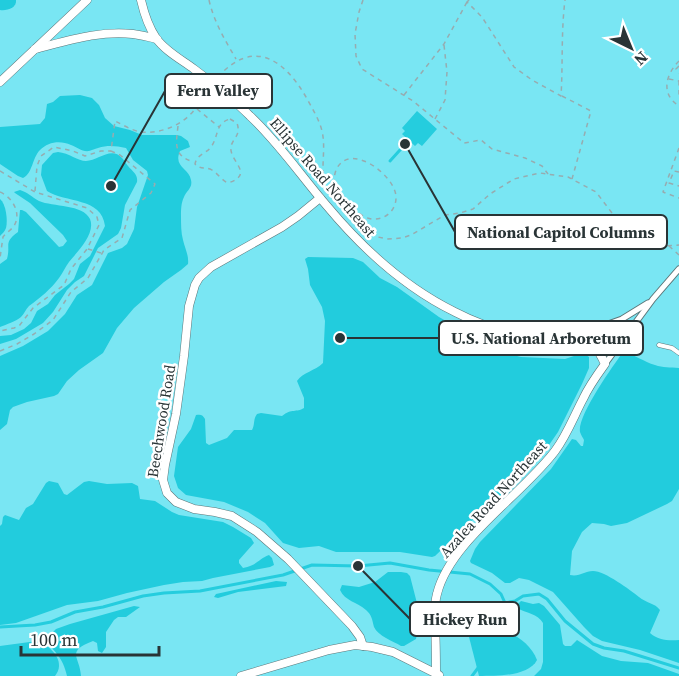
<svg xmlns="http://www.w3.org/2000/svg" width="679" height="676" font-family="'Source Serif 4',serif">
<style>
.green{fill:#79e6f3}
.forest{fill:#2cd}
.water{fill:#25cdde}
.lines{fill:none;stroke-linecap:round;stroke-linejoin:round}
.stream{stroke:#25cdde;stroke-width:3}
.service-casing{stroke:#5c777a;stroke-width:5}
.pedestrian-casing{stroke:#5c777a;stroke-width:7}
.minor-casing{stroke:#5c777a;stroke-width:9}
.path{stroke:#96acb0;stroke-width:1.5;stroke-dasharray:4.5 4.5;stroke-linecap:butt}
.service{stroke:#fff;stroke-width:4}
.pedestrian{stroke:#fff;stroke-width:5}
.minor{stroke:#fff;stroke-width:8}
.labels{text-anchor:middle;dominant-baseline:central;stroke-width:5;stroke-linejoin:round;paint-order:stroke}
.street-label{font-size:15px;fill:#293436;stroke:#fff}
.leader{fill:none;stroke:#293436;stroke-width:2}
.callout-dot{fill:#293436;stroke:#fff;stroke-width:2}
.callout{fill:#fff;stroke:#293436;stroke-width:2}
.callout-label{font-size:16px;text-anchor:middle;font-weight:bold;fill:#293436}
</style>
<rect width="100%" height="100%" fill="#d5f2f6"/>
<rect class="green" x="0" y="0" width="679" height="676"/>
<g class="forest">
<path d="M0 0H16C17 8 7 11 0 10Z"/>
<path d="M80 95 92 98 99 105 105 118 114 126 130 130 142 135H177L181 136 188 141 190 147 180 151C173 167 189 168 191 180 193 188 186 191 184 197 181 203 181 210 181 216 181 224 181 233 183 240 185 249 189 255 188 264L181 270 164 282 134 308 117 328 103 353 79 370 67 381 58 394 54 396 27 402 13 407 10 410 7 424 0 430V356L23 346 48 331 65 314 77 295 92 285 108 253 122 248 127 244 134 229 137 207 148 175 147 171 133 160 126 148C116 146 108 145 98 148 97 148 90 151 89 151 82 152 77 147 71 145 60 140 48 142 40 150 32 158 33 173 23 178L18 176 0 164V127L40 124 45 118 47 104 53 102 60 96Z"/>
<path d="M58 152C69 153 78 161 86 161 98 161 111 146 122 158 125 161 126 164 128 166 133 172 138 174 137 182L125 205 121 228 118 234 98 248 84 276 75 282 67 290 53 312 43 323 16 339 0 344V336L11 335 24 329 31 323 37 311 48 304 55 295 69 284 74 279 80 264 90 256 105 226C102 197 65 203 47 191L41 175 42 165 53 153Z"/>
<path d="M20 190C27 192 32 197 39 201 53 207 83 204 90 219 96 234 77 252 69 262 65 267 63 273 59 278 51 289 40 298 29 306 26 309 24 314 21 317 15 322 7 324 0 327V264L7 259C11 244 3 243 18 232L20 210H22L26 212 59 247 63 246 67 241 63 235 30 203 15 193 14 192Z"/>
<path d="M0 199C6 204 8 220 6 228 5 231 2 234 0 236Z"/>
<path d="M308 257 353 258 363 262 380 278 397 287 439 317 481 341 509 354 521 357 565 359 583 353 589 357V368L582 384 558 432 549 445 530 468 495 502 483 510 435 556 432 557 400 552H336L319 546 299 548 283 543 265 523 248 512 224 502 186 495 178 488 174 476 178 447 191 429 196 415C201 414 203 415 205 419L206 443 209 445 227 438 234 430H252C255 425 253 419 257 414L261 413 282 416C292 408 296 413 304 408V398L297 381C303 372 315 371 323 363L325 321 322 307 310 285 308 269 305 259Z"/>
<path d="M623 352C634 354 644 362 655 365 663 368 670 367 679 368V489L672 501 667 504 627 523 611 526 604 524 592 523 582 532 572 551 570 575C580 577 584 571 593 571 605 571 630 590 639 597 646 603 655 603 660 610L650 633C658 640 668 641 679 640V663L640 650 602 641 593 636 584 627 553 592 529 580 519 578 510 583H505L492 573 471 563 470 561 475 549 480 542 551 469 572 439 576 440 581 446H583L584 440C583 438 581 435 580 432 577 416 613 366 623 352Z"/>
<path d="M49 481 58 483 64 494 67 495 84 482 89 481 107 484 132 483 138 486 140 499 155 501 172 512 179 515 223 522 233 527 251 538 254 543 239 560V563L243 568C258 565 258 559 269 555L272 558 274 565 270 567 213 578 202 581 183 582 164 585 127 593 98 601 67 605 16 623 0 625V526L2 524 3 517 5 515 19 520 26 508 33 504 46 483Z"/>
<path d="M388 572H401L407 573 410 576 420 615 416 639 404 646H401C393 641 378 636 374 627 372 620 372 615 366 610 357 602 345 601 340 590L342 585 359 587 375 582Z"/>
<polygon points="276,581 287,582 286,586 238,592 218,598 214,597 216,594"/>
<path d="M521 601 533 604 539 603 544 606 560 625 563 644 565 646H571L577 640 602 656 621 661 648 663 679 674V676H534L541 669 543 662V623C538 614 526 613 517 608V605Z"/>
<path d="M134 606 140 607 126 617H118L114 620 106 632V647L102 653 98 651 97 643 93 641C65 652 80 656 81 676H67C63 657 54 651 42 637L44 635 51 634 56 629 70 624Z"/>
</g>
<g class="water">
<polygon points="417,111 437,129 422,146 418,143 415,146 402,134 405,131 402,128"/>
<path d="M476 625C499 626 528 636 537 660 529 676 498 676 479 676L469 637 471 628Z"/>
<path d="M37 641C46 643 60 655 59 666 59 670 57 673 55 676H0V646Z"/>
</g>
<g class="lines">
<g class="stream">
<polyline points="390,161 409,140"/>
<polyline points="0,627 35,625 51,622 75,612 103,607 143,596 164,593 200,591 283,575 312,565 358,566 390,563 429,570 470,574 490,584 501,594 505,603 515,601 523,596 539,594 547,599 565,621 593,644 604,648 624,651 679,668"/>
<polyline points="500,632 505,603"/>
<polyline points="472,676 478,668"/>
</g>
<defs>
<polyline id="service" points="659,345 672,348 679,353"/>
<g id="pedestrian">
<polyline points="580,334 622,319 648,303"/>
<polyline points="605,364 653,299 679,269"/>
</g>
<g id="minor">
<path d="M141 0C144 13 148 26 156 38 165 51 182 60 194 69 214 84 233 99 250 116 279 143 301 176 327 206 362 248 406 288 455 312 482 326 512 335 542 337 550 337 557 337 565 336 569 336 574 333 578 334 592 337 600 353 605 364 597 375 589 386 583 399 574 416 567 435 555 451 522 495 450 541 437 594 434 604 435 615 435 626 436 643 436 659 436 676"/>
<path d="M35 49C67 41 100 30 133 34 141 35 149 37 157 39"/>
<polyline points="0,82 87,0"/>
<polyline points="320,198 298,216 282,227 211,267 199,278 195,285 189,306 184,356 176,414 165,465 163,480 167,493 176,502 194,509 215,512 232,516 257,532 288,559 352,626 360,637 363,646"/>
<polyline points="241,676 329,650 355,645 372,647 393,652 439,675"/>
</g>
</defs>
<use href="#service" class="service-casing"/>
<use href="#pedestrian" class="pedestrian-casing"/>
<use href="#minor" class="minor-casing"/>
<g class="path">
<path d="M209 0C214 22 225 40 236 59"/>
<polyline points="363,0 359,12 355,34 356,56 362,69 413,101 464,143 481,140 492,149 525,158 542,166 548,174"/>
<path d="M469 0 467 2 482 17 514 67 532 80 561 96C563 64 561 32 565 0"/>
<path d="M679 61C666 74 660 94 679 106"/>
<polyline points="679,66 676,69 679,73"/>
<path d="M218 77C253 38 284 59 306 97 312 108 319 119 322 131 326 148 321 165 324 182L367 231 378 237 387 239 402 238 411 235 445 215 460 213 473 209 490 194 514 179 540 173 568 177 596 192 625 230 639 239 664 246 679 245"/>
<polyline points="669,79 679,81"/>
<polyline points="679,81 679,95"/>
<polyline points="404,95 444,44 467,2 465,0"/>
<polyline points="562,96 591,111 572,179"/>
<polyline points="197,109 219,127"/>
<path d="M230 119 237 123C241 135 234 137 231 146 228 161 256 174 228 183 221 180 217 172 210 169 203 167 202 170 195 164 197 154 206 154 211 147 219 136 215 123 230 119Z"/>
<polyline points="435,119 445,100 447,72 444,45"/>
<path d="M178 126C176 144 173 156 194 162"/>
<polyline points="679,148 663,192 679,198"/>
<polyline points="0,171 35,192 87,208 97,217 99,225 87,249 71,269 64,285 33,308 19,326 14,328 0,331"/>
<polyline points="679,172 674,171 669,183 679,186"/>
<polyline points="35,191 37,166 41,156 54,147 73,151 85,156 101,151 111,151"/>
<path d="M0 192C12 197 22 213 14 226 11 230 6 233 3 237L0 258"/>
<path d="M346 207 347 203C344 198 338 193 336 188 333 183 334 176 336 170 349 141 394 174 396 196 397 213 380 224 365 217 361 215 357 212 354 209L351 210"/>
<polyline points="669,246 679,255"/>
<polyline points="88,249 101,253"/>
<path d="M0 351 17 344 34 334 53 320 71 292 88 278 104 250 122 238 130 210 151 193 155 184 120 155 111 151 115 121C123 125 133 131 141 132 161 134 183 125 195 109 200 103 203 96 208 90"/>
</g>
<use href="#service" class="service"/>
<use href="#pedestrian" class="pedestrian"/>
<use href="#minor" class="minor"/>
</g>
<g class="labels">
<g class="street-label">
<text transform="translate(323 177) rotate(49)">Ellipse Road Northeast</text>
<text transform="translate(161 421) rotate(-81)">Beechwood Road</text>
<text transform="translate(493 499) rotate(-48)">Azalea Road Northeast</text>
</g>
</g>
<path class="leader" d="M111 186L165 91M405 144L455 232M340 338L439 338M358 566L410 619"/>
<g class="callout-dot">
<circle cx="111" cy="186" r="6"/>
<circle cx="405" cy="144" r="6"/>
<circle cx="340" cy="338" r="6"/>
<circle cx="358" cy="566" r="6"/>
</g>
<g class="callout">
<rect x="165" y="74" width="107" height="34" rx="6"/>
<rect x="455" y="215" width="212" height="34" rx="6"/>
<rect x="439" y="321" width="204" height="34" rx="6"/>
<rect x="410" y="602" width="109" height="34" rx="6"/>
</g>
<g class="callout-label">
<text x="218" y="96">Fern Valley</text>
<text x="561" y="238">National Capitol Columns</text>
<text x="541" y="344">U.S. National Arboretum</text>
<text x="465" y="625">Hickey Run</text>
</g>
<g transform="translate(631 48) rotate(137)" stroke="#ffffff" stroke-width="4.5" paint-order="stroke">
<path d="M0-4.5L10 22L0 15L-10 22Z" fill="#293436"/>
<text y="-9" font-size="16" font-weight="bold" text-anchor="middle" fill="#293436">N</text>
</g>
<path d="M21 646v9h138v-9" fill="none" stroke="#293436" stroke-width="3"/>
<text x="30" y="646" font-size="18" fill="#293436" stroke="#ffffff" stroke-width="4.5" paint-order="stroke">100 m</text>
</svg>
